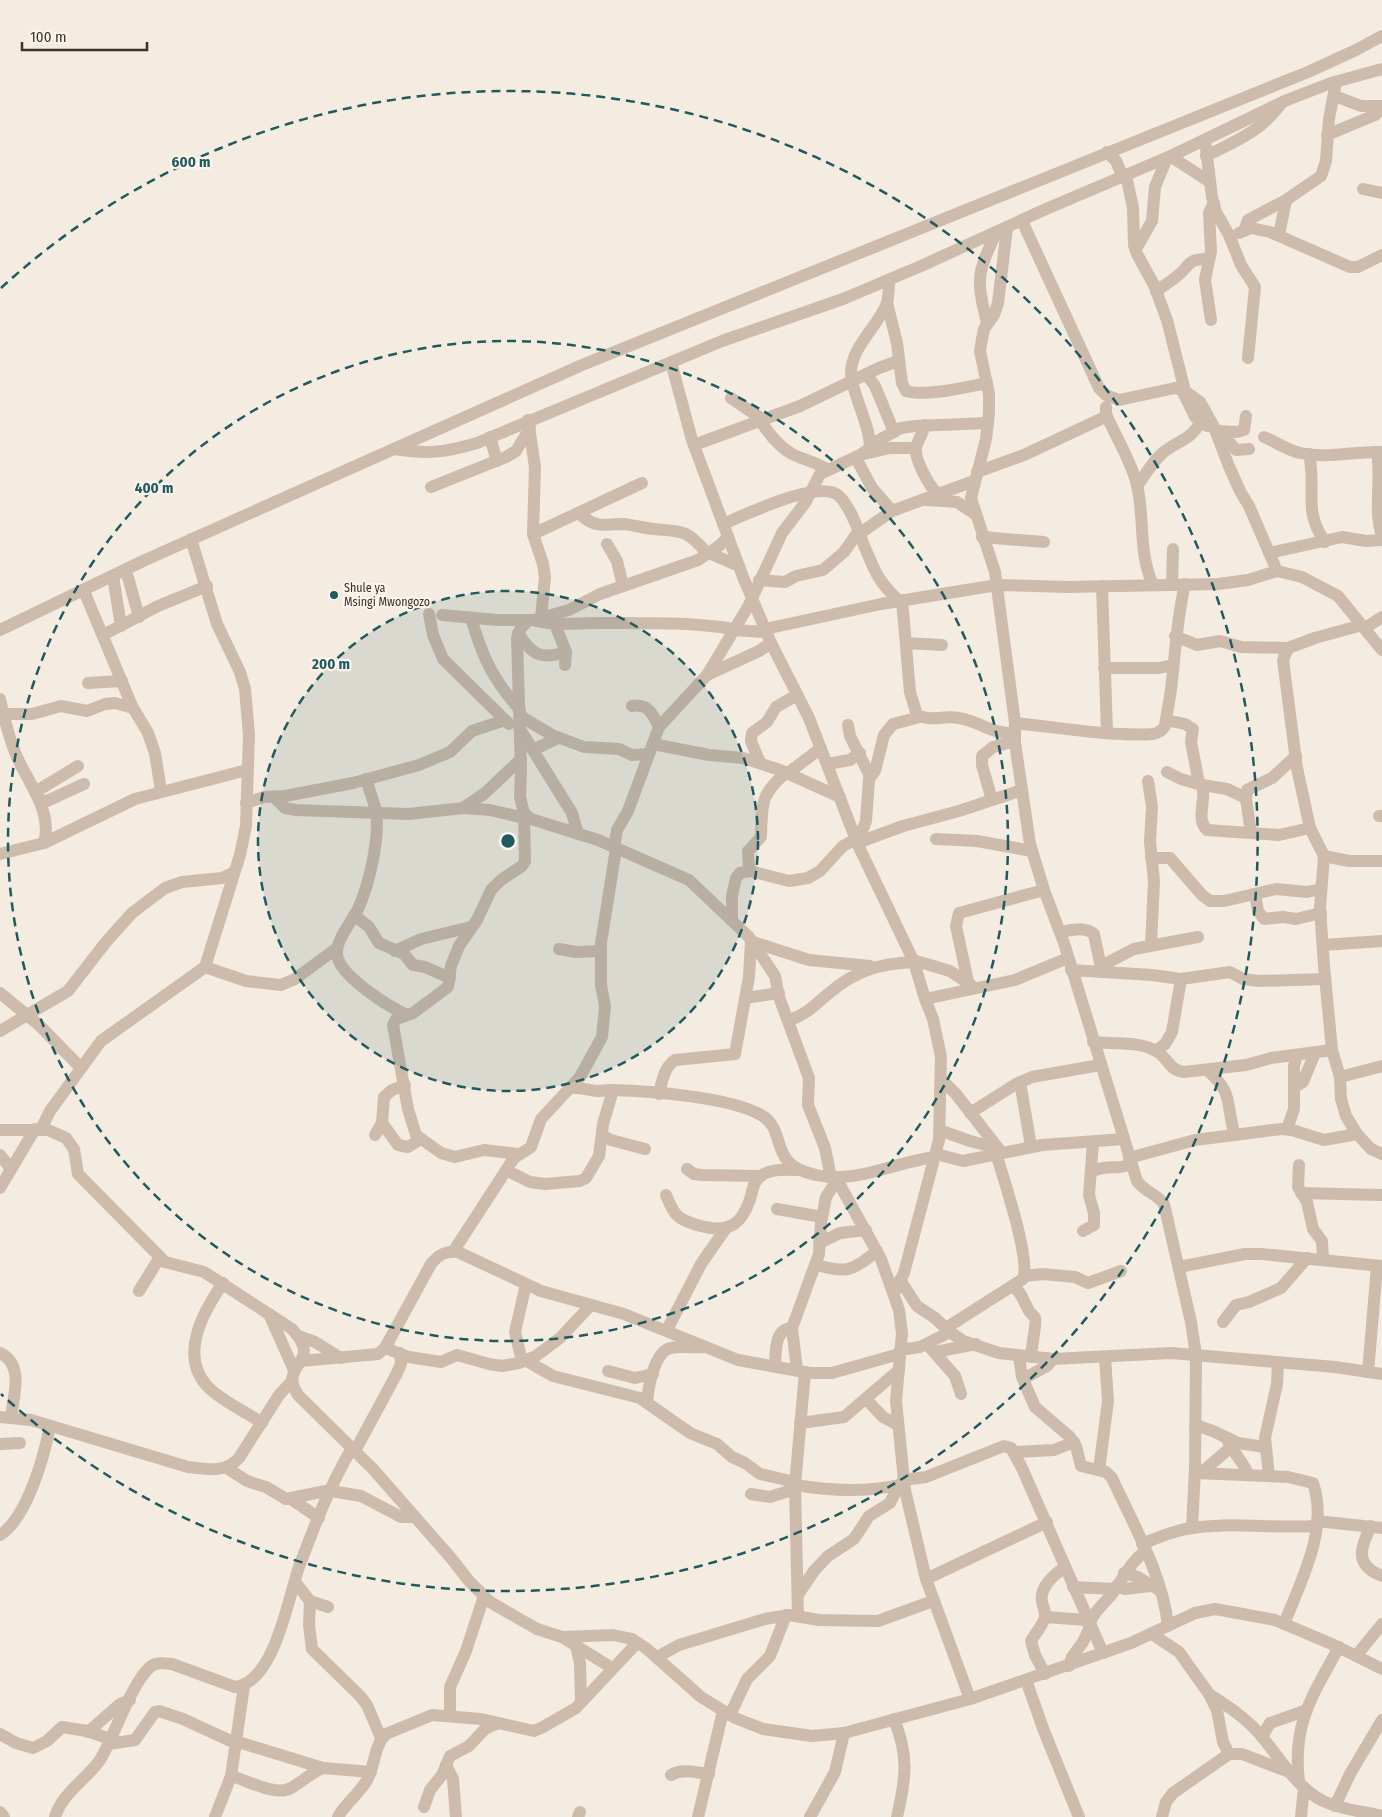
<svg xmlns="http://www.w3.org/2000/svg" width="1382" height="1817" font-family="'Fira Sans Condensed',sans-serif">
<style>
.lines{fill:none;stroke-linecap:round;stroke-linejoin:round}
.minor{stroke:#cdbbac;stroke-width:12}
.ring{fill:none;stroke:#1f5a5e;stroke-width:2.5;stroke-dasharray:9 6}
.poi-dot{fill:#1f5a5e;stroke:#fbf5ee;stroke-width:2}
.labels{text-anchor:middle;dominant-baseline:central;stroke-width:4.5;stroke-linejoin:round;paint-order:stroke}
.poi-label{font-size:12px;fill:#3b302b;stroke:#fbf5ee;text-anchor:start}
.centre{fill:#1f5a5e;stroke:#fbf5ee;stroke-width:2.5}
.ring-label{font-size:15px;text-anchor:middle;font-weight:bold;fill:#1f5a5e;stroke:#fbf5ee;stroke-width:4.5;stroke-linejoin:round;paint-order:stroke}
</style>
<rect width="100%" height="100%" fill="#f4ebe1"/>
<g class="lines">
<g class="minor">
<polyline points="1335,96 1361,106 1382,106"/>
<polyline points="1327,135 1375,115 1382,108"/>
<polyline points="1205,140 1212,197 1216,212 1229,235 1241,265 1255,287 1248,358"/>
<polyline points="1107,152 1116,161 1123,177"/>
<polyline points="1170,156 1210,182"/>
<path d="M1206 156C1236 141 1260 132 1281 104"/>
<polyline points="1126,175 1133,208 1134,245 1137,254 1154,285 1167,320 1185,391"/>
<polyline points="1363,189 1382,193"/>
<polyline points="1022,221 1099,388 1106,395 1119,400 1175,388 1185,391 1200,402 1214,427 1228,464 1240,491 1249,506 1277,571 1302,577 1338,596 1382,650"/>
<path d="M1007 228 998 303 994 315 984 329 982 339 980 351 989 394V413L986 439 971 498 995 572 1015 723V743L1030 844 1044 890 1064 943 1137 1181C1145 1192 1157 1194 1164 1204L1191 1322 1196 1355 1195 1469 1192 1528"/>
<polyline points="1244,231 1248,220 1286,200 1321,176 1326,161 1329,119 1336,82"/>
<polyline points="1239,233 1251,228 1270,232 1350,267 1358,267 1382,255"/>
<polyline points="1279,235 1286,200"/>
<polyline points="1136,249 1152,221 1155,187 1167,158"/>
<path d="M1156 291C1163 286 1170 282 1176 277 1192 265 1185 259 1209 259"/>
<path d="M887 303 897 343 902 383 906 391C926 397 965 387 987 383"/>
<polyline points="1211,320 1205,280 1211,251 1209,213 1214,203"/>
<path d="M987 323C976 278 977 274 996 233"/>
<polyline points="671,362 692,440 743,577 771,643 809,718 858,845 914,962 925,999 933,1019 941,1057 939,1140 904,1273 894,1293"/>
<polyline points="866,374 875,386 894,432"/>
<polyline points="1182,390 1195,417 1207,426"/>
<polyline points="731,398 762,419"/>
<path d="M1106 414C1116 438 1131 460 1137 485 1145 519 1138 552 1153 585"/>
<polyline points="528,420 535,467 533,534 543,564 545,577 541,618"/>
<path d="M760 420C768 433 778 446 792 454 804 460 817 462 828 470"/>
<path d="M925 425C923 432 918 441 916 447 914 459 929 486 937 493"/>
<polyline points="1216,431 1237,432 1244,430 1246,416"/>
<polyline points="1220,431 1236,450 1249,449"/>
<polyline points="490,437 497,461"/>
<path d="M1264 437C1276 442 1287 450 1300 453 1327 459 1355 451 1382 452"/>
<polyline points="694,445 800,406 879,368 898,361"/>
<polyline points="870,445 901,428 915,426 988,423"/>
<path d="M394 449C427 454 444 453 477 443L722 341 843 299 921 266 1046 209 1173 155 1287 100 1331 83 1382 69"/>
<path d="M1377 452C1382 480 1373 508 1382 536"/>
<polyline points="864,454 890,448 916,448"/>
<path d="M1309 454C1317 490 1302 509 1325 542"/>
<polyline points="856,458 872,488 892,511"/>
<polyline points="977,472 1024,455 1103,418 1106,414 1106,407"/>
<path d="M1137 486C1146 474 1155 457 1168 449 1184 438 1189 440 1201 422"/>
<polyline points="431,487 506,457 516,451 530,428"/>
<polyline points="926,500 957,502 975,514"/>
<path d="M580 514C596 529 603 524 623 524 634 525 643 528 654 529 684 532 686 529 708 554"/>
<path d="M723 524C745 515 820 478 839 496 850 506 858 529 863 543 875 571 876 579 899 601"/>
<polyline points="533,534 642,483"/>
<polyline points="859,534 892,511 974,481"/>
<polyline points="982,537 1044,542"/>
<polyline points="607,544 617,561 623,586"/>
<polyline points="709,553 739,566"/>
<polyline points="1269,553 1342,537 1366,541 1382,540"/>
<polyline points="126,570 139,617"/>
<polyline points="113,576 121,626"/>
<polyline points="759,580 785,582 796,576 823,570 844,552 858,532"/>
<polyline points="1172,585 1173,549"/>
<polyline points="1102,586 1107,732"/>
<polyline points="84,591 132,706 148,733 155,753 161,791"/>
<path d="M902 600 910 692 917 715C932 722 944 715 959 718 982 722 990 734 1014 733"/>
<polyline points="429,614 433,635 443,659 509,724"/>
<polyline points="442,615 498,620 534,620 569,610 600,594 698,560 719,546 728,537"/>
<path d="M471 618C483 658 492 678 520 710"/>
<polyline points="529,620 521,628 517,638 521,771 520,797 524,813 531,819 598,840 689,880 749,937 775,976 779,997 809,1078 808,1105 825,1148 831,1178"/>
<path d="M536 621C557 626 577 623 598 623 643 623 689 622 734 629"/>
<polyline points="555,624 566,652 565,665"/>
<polyline points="1362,625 1315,638 1288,648 1283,660 1297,768 1310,828 1324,856 1320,908 1324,966 1332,1050 1340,1077 1341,1099 1346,1116 1357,1134 1371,1149 1382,1154"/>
<polyline points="1365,628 1382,617"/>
<polyline points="765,629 881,604 997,585 1068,587 1218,584 1248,580 1277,571"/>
<polyline points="0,630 143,561 582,365 1308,72 1356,50 1382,36"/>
<polyline points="733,630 766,632"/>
<path d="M518 633C532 655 540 660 566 652"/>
<polyline points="103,635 158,606 207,586"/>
<polyline points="1175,636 1197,645 1220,641 1241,647 1288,648"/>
<polyline points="906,643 942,645"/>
<polyline points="1104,668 1159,668 1173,665"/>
<polyline points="707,675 759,651 771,643"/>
<polyline points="88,683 122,681"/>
<path d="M0 699C4 717 9 738 16 755 28 783 53 811 44 843"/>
<path d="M632 706C648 703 653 714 659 727"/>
<polyline points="4,714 32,714 61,706 87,711 105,704 115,703 133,708"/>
<polyline points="520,716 552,735 584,747 619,749 632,755 649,754"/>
<polyline points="1166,720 1185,724 1193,729 1191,742 1199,783"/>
<path d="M1015 723C1057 727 1111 737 1153 734 1159 733 1162 731 1165 726 1167 711 1171 695 1172 680 1176 646 1177 618 1185 584"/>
<polyline points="848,725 850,736 870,776"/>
<polyline points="521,731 572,813 578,834"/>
<polyline points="653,744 709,755 743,758 780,770 840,797"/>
<polyline points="533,750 558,738"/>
<polyline points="760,763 751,741 752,733 767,722 776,707 797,695"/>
<polyline points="827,764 850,760 860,753"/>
<path d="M1167 772 1181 779 1202 785C1207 799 1195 819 1207 830L1279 835 1310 828"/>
<polyline points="788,773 821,748"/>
<path d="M366 779C369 789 374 801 376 812 380 838 369 885 358 909 352 922 336 939 337 954 338 975 389 1007 407 1015"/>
<polyline points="1148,781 1152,807 1150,842 1154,881 1151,945"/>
<polyline points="1202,785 1227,789 1246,798"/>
<polyline points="35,792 78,766"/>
<polyline points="274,797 285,808 296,810 408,814 464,808 490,810 524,818"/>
<polyline points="39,800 47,801 84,784"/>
<polyline points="992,800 982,765 982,756 993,747 1015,741"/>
<polyline points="246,803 264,797 285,796 353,783 419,765 450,752 472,731 505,720"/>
<polyline points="463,808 485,793 521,759"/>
<polyline points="1379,816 1382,816"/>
<polyline points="1251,833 1246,798 1247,790 1272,778 1296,756"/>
<polyline points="855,837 863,829 866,821 869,779 875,771 884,735 893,724 920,717"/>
<polyline points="936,839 977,841 1032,851"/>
<polyline points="857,843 903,826 959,811 1022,790"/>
<path d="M614 848 617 830 628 811 659 727 707 675 749 605 782 533 805 503 820 474 858 456 869 449C874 434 852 393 851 375 850 347 878 327 887 303 889 295 889 287 889 280"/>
<polyline points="0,854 44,843 135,799 247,770"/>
<polyline points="1324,856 1349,861 1382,861"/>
<polyline points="1151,858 1170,858 1202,895 1210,901 1224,901 1276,889 1307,892 1321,889"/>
<path d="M749 871 748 851 761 837C762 804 760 794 787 772"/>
<polyline points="1255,894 1258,911 1264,919 1283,917 1296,919 1321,913"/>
<polyline points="354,915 369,927 379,943 404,954 413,965 425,967 450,978"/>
<polyline points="732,920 732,896 736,878 740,873 750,871 789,881 808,878 820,871 843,846 856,839"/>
<path d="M1060 932C1072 930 1084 926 1094 934L1102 972"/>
<polyline points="753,942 809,960 870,966"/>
<polyline points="1323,945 1382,941"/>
<polyline points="559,949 576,952 601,951"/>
<polyline points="395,951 421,939 471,927"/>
<polyline points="913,960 950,971 971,985"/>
<polyline points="1101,966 1134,949 1198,937"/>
<polyline points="205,967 246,981 281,985 295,979 337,948"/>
<polyline points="1071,970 1152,975 1181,979 1230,972 1243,979 1259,981 1325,979"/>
<polyline points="968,982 956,926 959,913 1044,890"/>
<polyline points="0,993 39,1025 81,1068"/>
<polyline points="745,998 779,993"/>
<polyline points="925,999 1015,980 1068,958"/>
<path d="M789 1020C806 1015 815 1005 828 994 856 970 878 964 914 962"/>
<polyline points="0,1031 68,991 106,942 132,913 165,888 182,882 222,878 234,872"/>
<path d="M1093 1042C1112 1044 1139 1041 1156 1051 1168 1057 1168 1070 1184 1072L1246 1065 1271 1058 1332 1050"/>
<polyline points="1156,1051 1165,1044 1172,1032 1181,979"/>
<path d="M1207 1070C1235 1094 1225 1104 1235 1135"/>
<polyline points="1340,1077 1382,1066"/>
<polyline points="941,1079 956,1094 1001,1152"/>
<polyline points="1020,1082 1031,1146"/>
<polyline points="1295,1087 1303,1082 1315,1053"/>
<path d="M570 1088C580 1087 588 1090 597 1091 602 1091 607 1090 612 1090 649 1091 730 1097 761 1115 789 1131 766 1165 816 1175 855 1184 896 1162 935 1157"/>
<path d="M659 1094C662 1082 664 1067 675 1060L735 1054 749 977 751 940"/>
<polyline points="970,1113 1016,1084 1032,1077 1100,1065"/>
<polyline points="382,1123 398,1145 408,1147 421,1139"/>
<polyline points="41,1129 50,1111 101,1041 205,967 240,855 246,826 249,735 245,689 240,672 217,624 191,539"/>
<polyline points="1287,1129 1294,1109 1294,1066 1297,1055"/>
<path d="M0 1130H48L66 1138 74 1149 78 1174 165 1262 204 1272 292 1329C325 1365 277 1361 298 1395L373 1469 451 1558 469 1581 490 1602 537 1629 562 1637 613 1635 632 1639 647 1649 701 1697 735 1718 763 1729 812 1736 844 1733 970 1699 1131 1643 1195 1613 1215 1609 1275 1620 1334 1645 1382 1669"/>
<polyline points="939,1130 970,1141 997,1148"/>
<polyline points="375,1135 382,1123 384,1097 392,1090 405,1085"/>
<polyline points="602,1135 611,1140 645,1149"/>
<polyline points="518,1154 484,1150 455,1157 441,1153 416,1135 408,1109 393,1025 396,1019 413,1013 448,987 451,966 459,946 477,920 491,890 501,880 522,866 525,861 524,813"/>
<polyline points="936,1154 963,1161 1042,1145 1124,1139"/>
<polyline points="0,1155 11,1169"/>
<polyline points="1129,1158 1195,1140 1281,1129 1292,1130 1324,1140 1357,1134"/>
<polyline points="1299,1165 1298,1187 1307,1202 1313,1229 1322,1241 1323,1260"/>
<polyline points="687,1169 694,1174 702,1175 760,1176"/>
<polyline points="506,1170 530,1182 545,1184 580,1181 586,1178 599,1156 603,1124 613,1090"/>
<path d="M1091 1172C1108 1163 1117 1171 1131 1164"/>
<polyline points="836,1178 881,1259 899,1310 902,1333 896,1401 905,1490 926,1579 970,1699"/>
<polyline points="0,1188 35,1129"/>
<polyline points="1301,1193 1382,1195"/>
<path d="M666 1195C674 1215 677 1219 697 1225 728 1234 742 1226 751 1196 753 1188 754 1180 761 1176 771 1168 786 1170 798 1170"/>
<polyline points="777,1209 822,1217"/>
<polyline points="1083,1231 1094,1225 1094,1213 1089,1195 1093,1142"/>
<polyline points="819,1243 840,1233 866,1230"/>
<polyline points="453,1252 514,1158 531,1147 541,1119 580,1077 602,1037 605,1006 601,985 601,943 616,849"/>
<path d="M816 1265C849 1273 850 1272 877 1251"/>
<polyline points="1179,1267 1245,1254 1261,1254 1382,1266"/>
<polyline points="1024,1276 1043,1274 1075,1277 1088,1283 1121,1271"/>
<polyline points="900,1280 917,1306 935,1318 950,1332 963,1341 999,1353 1053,1359 1171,1353 1335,1367 1382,1374"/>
<path d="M223 1283C203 1312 179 1355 207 1386 221 1401 245 1411 262 1423"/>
<path d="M1013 1286C1022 1293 1023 1300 1028 1309 1029 1313 1033 1314 1035 1318 1037 1323 1031 1349 1031 1357"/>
<polyline points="139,1291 160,1257"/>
<polyline points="269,1314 294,1370"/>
<polyline points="1223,1322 1236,1305 1249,1302 1281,1288 1307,1258"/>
<path d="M946 1328 1023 1279C1031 1259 1003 1178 996 1153"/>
<polyline points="667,1330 701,1264 726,1228"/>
<polyline points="298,1336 315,1342 341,1358"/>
<polyline points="927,1344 955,1376 961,1394"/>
<polyline points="385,1348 409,1357 441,1362 457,1355 489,1364 502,1366 519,1363 536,1356 560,1338 591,1305"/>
<polyline points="900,1350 920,1347 950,1332"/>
<polyline points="935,1352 976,1344"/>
<path d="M0 1353C25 1365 13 1396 11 1418"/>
<path d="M1019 1356 1022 1377 1035 1407 1070 1437 1076 1446 1081 1466 1106 1472 1112 1478C1133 1524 1163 1575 1168 1626"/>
<polyline points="525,1360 553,1376 640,1398 690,1433 717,1444 732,1457 745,1463 760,1474 795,1482"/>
<path d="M301 1361 378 1354 385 1348 431 1264C439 1254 446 1251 458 1252L541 1291 624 1314 738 1360 810 1373H832L899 1354"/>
<polyline points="522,1361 515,1332 526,1284"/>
<path d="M775 1366C776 1352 774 1329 792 1328"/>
<polyline points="797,1370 792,1328 819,1254 821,1223 826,1197 837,1180"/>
<polyline points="608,1371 635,1378 653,1374"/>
<polyline points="1368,1372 1377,1266"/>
<polyline points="1023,1379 1047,1366 1053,1359"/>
<polyline points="866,1399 883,1417 898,1425"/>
<path d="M647 1403C648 1389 654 1351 671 1348 682 1346 693 1348 703 1347"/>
<path d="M0 1417 31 1420 188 1467C207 1469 224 1474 239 1458L279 1395 291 1382"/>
<polyline points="800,1423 844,1417 899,1370"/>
<polyline points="1195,1425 1213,1431 1238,1443 1265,1447"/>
<path d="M1227 1439C1231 1449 1247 1468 1248 1474"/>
<polyline points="0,1444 20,1443"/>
<polyline points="355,1451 396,1375 401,1364 400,1353"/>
<polyline points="1014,1452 1054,1450 1074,1442"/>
<polyline points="227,1468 247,1481 266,1487 286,1499 331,1490"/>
<polyline points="1099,1470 1108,1401 1105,1358"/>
<path d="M1195 1473 1288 1477 1313 1483C1329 1529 1301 1581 1284 1624"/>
<polyline points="1201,1473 1231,1447"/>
<polyline points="1269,1476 1265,1438 1277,1384 1278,1362"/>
<polyline points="903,1480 926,1477 1004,1446 1011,1448 1022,1468 1103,1653"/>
<path d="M795 1485C831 1491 867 1493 904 1484"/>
<polyline points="331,1491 361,1496 401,1517 414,1517"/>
<polyline points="751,1494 770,1497 795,1489"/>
<polyline points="291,1499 319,1518"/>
<polyline points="1317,1521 1382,1528"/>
<path d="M1371 1526C1360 1548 1354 1565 1382 1576"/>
<path d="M0 1535C27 1518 44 1457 50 1426"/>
<path d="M1142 1544C1156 1538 1170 1532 1186 1529 1228 1521 1273 1529 1316 1526"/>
<polyline points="1124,1573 1138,1577 1159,1590"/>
<polyline points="926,1579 1047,1522"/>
<polyline points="295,1582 310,1601 328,1607"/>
<polyline points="1116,1586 1125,1589 1150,1586"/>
<polyline points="1073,1587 1115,1589"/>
<polyline points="799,1593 814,1571 828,1556 854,1539 869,1516 890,1503 899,1485"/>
<polyline points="310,1601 309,1625 312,1649 360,1696 367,1705 381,1738"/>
<polyline points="798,1616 795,1485 805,1372"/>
<polyline points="1045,1617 1087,1620"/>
<path d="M1089 1625C1094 1611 1103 1605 1112 1594 1124 1578 1128 1565 1145 1551"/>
<polyline points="1152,1634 1179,1652 1209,1694 1217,1710 1223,1742 1229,1754"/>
<polyline points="562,1637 612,1668"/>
<polyline points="576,1646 580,1663 581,1702"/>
<polyline points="1356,1656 1382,1624"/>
<polyline points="657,1657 679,1645 765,1619 789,1615 819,1620 878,1621 933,1601"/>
<polyline points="1069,1666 1072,1657 1083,1642 1090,1627"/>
<path d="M1045 1674 1035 1655 1031 1641C1035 1633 1043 1626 1045 1617 1046 1612 1043 1607 1042 1602 1039 1587 1055 1574 1065 1567"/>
<polyline points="1026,1680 1044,1731 1079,1817"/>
<path d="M1209 1694C1226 1705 1243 1716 1257 1731 1277 1753 1295 1787 1323 1801 1342 1810 1362 1811 1382 1816"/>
<polyline points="450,1715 450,1687 466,1651 484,1596"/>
<polyline points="730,1715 747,1679 770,1656 786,1615"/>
<path d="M894 1719C909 1756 906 1778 897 1817"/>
<polyline points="88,1732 120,1704 130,1700"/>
<polyline points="0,1734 16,1743 33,1748 47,1741 62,1727 87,1731 110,1739"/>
<polyline points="1262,1737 1270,1723 1307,1710"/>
<polyline points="235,1741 323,1768 371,1772"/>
<polyline points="108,1744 135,1740 155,1712 159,1711 183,1719 235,1743"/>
<polyline points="446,1765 453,1779 456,1817"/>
<path d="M671 1775C683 1768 696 1773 709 1774"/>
<path d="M231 1776C247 1780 276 1797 291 1788 302 1782 310 1773 323 1768"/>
<path d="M1299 1781C1292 1723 1313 1695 1339 1647"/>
<polyline points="1335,1806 1350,1774 1382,1720"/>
<polyline points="424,1807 430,1790 442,1775 450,1756 469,1746 485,1729 498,1723"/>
<polyline points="0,1812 4,1817"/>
<path d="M55 1817C62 1793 86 1780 100 1760 114 1737 131 1684 150 1667 156 1662 164 1663 172 1664L235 1687C275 1682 288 1598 299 1567 314 1527 330 1485 352 1448"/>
<polyline points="215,1817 231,1776 244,1686"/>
<path d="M338 1817C345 1804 359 1794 367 1780 375 1766 374 1745 386 1734L432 1715 481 1719 534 1731 543 1727 576 1708 637 1643"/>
<polyline points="578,1817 580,1812"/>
<polyline points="698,1817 723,1711"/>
<polyline points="810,1817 835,1772 844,1733"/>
<polyline points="1162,1817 1166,1802 1173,1793 1229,1754 1242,1754 1289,1772"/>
<polyline points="1301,1817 1304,1787"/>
</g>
</g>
<circle cx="508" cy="841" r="250" fill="#1f5a5e" fill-opacity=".12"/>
<g class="ring">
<circle cx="508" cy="841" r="250"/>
<circle cx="508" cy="841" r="500"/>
<path d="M1 288A750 750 0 1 1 1 1394"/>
</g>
<circle class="poi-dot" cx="334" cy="595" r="5"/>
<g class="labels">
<g class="poi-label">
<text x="344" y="588">Shule ya<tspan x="344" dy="14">Msingi Mwongozo</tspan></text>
</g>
</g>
<circle cx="508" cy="841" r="8" class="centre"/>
<g class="ring-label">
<text x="191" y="167">600 m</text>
<text x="154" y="493">400 m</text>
<text x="331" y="669">200 m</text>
</g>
<path d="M22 42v8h125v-8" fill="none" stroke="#3b302b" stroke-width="2.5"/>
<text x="30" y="42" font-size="15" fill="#3b302b" stroke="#fbf5ee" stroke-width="4" paint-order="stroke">100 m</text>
</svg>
